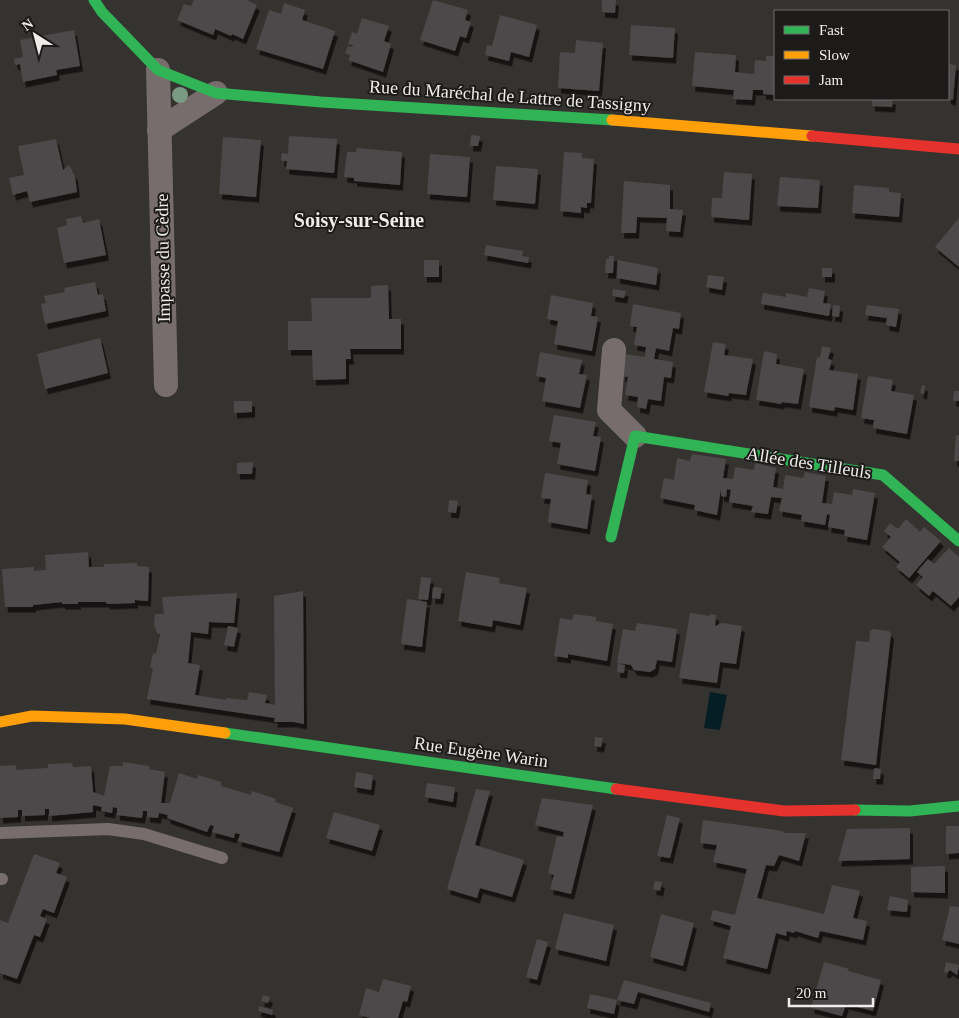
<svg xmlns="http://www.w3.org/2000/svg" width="959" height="1018" font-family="Georgia,serif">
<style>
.water{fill:#051d25}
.building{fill:#4b4a48;filter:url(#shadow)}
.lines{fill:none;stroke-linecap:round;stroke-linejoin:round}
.lane{stroke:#786d6d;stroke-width:12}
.street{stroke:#786d6d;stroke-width:24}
.fast{stroke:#30b455;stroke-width:11}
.slow{stroke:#ff9f0a;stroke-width:11}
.jam{stroke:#e5322d;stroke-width:11}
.tree{fill:#7b9a84}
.labels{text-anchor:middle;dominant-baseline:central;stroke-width:4;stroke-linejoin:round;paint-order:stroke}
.street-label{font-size:18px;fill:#efedeb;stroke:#1c1b19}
.quarter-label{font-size:20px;font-weight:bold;fill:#efedeb;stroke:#1c1b19}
</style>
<defs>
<filter id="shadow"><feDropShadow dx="3" dy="5.5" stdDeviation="0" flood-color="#0009"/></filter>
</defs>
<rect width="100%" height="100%" fill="#353330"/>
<polygon class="water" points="710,692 727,695 720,730 704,728"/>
<g class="building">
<polygon points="194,0 247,0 257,5 243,39 232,34 231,36 215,29 213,35 177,20 184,4 191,6"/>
<polygon points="433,0 468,10 465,20 471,22 466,38 460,36 455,51 420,40"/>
<polygon points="602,0 616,0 615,13 602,12"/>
<polygon points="284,3 305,10 302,20 335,31 323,69 256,49 269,10 281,14"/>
<polygon points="500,15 537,25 529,57 511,52 509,61 485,55 487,45 492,46"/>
<polygon points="362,18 389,26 384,41 391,44 383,72 348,60 350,55 345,53 348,46 352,47 353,45 348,44 352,32 357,34"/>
<polygon points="631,25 675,28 673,58 629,55"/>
<polygon points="74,30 80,66 56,70 57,75 23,82 20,64 15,65 14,59 23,57 20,40"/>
<polygon points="576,40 603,43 599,91 558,88 560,52 575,53"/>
<polygon points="695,52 736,55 735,72 754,74 755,60 766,61 766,56 775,56 775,95 763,94 763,90 753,90 752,100 733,99 734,90 692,86"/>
<polygon points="948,64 956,65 953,100 948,99"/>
<polygon points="872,99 893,99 892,107 872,106"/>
<polygon points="471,135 480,136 478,146 470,146"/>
<polygon points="289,136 337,139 334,173 286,169 287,161 281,161 282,153 288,154"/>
<polygon points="223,137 261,140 256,197 219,194"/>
<polygon points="56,139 63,170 69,165 75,176 77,192 30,202 27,191 13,195 9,178 24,175 18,146"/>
<polygon points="357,148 402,152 400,185 354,181 354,178 344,177 347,152 356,152"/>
<polygon points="564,152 582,153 582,158 594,159 591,203 587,203 587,208 581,207 581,213 560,211"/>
<polygon points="430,154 470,157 467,197 427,194"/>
<polygon points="496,166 538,169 535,204 493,200"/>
<polygon points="724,172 752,174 749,220 711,217 712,198 722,198"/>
<polygon points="780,177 820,180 818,208 777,206"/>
<polygon points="624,181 670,185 670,209 683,210 680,232 666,231 667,218 637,217 636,233 621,233"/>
<polygon points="854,185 889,188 889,192 901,193 899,217 852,213"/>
<polygon points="81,216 83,223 99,219 106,255 64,263 57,228 67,225 66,219"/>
<polygon points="959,218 959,267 935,247"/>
<polygon points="486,245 523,251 522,256 529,257 528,263 484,255"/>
<polygon points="609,256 614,256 613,273 605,273 606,259 609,259"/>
<rect x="424" y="260" width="15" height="17"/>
<polygon points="618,260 658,268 656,285 617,278"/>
<rect x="822" y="268" width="10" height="9"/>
<polygon points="708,275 724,277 722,290 706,287"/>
<polygon points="95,282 98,295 103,294 106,311 45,324 41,304 46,303 44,296 65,292 64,288"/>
<polygon points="388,285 389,319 401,319 401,349 350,349 351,359 346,359 346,379 313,380 312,350 288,350 288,321 312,321 311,298 371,298 371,286"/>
<polygon points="809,288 825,291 823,303 831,304 829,316 761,304 763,293 786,297 786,293 807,297"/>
<polygon points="613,289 626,291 624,298 612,296"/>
<polygon points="551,295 593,303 591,316 598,317 592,351 554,344 558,321 547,319"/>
<polygon points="633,304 681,313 679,329 673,328 669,351 656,348 654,359 673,362 671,378 664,377 661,401 648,399 646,409 637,407 638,397 625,395 628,377 622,376 625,354 645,357 646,347 634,345 637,327 630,326"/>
<polygon points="833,305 840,306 839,317 832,316"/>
<polygon points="867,305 899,309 896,327 886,325 887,318 865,315"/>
<polygon points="100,338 108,373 45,389 37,354"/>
<polygon points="713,342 726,344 724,355 753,359 746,395 729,393 728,396 704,392"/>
<polygon points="822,346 831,348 828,359 832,360 829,370 858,374 853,410 835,407 834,411 809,407 817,357 820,358"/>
<polygon points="764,351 777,354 776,364 804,369 798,404 782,402 781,404 756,400"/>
<polygon points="540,352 582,360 579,374 587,375 580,408 542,401 546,378 536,376"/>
<polygon points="868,376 893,380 891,391 914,395 907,434 873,428 874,420 861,418"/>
<polygon points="922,385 925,386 924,394 920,393"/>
<polygon points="954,391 959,391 959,401 953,401"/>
<polygon points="234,401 252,401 252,412 234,413"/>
<polygon points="554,415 596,422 593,436 601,437 595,471 557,464 561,443 549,441"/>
<polygon points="956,435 959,435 959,461 954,461"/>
<polygon points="692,454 726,459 723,478 733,479 735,467 754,470 755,463 776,468 773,487 783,489 785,475 803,478 805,472 826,476 822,503 832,504 834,492 852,495 853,489 875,493 867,540 844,536 845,530 828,527 830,515 827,514 825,525 801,521 802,515 779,511 782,498 771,497 768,514 751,512 753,506 729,502 731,490 727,489 726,497 721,496 721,488 717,515 694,510 695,505 660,498 664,478 674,480 677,458 690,461"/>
<polygon points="253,462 252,474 237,474 237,463"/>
<polygon points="545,473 588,480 586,494 592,495 587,529 548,522 551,499 541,498"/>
<polygon points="449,500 458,501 456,513 448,512"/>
<polygon points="906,519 920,532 924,527 941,541 909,578 896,567 900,562 882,547 891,537 884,531 890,523 898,529"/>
<polygon points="949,548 959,557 959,597 951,606 933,591 929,596 916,585 923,577 917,572 928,559 934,564"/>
<polygon points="88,552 89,567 104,567 104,564 137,563 137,566 149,567 148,601 135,600 135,603 107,604 106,602 78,602 78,604 62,604 62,602 33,605 33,607 5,607 2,569 34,567 34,571 46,570 45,555"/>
<polygon points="466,572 500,578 499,583 527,588 520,625 493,620 492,627 458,621"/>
<polygon points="421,577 431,578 428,600 418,599"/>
<polygon points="433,587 442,588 440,599 432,598"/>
<polygon points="303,591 304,724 294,722 274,722 275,718 147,699 153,668 150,667 153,653 156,654 160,635 157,633 154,624 155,614 164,614 162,597 237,593 234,623 209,622 208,634 191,632 188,663 200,665 195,695 226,700 226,698 247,700 249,692 267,695 265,703 275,705 274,596"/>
<polygon points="407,599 427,602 422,647 401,644"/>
<polygon points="690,613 710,616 710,614 716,615 715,626 722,623 742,626 736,664 720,662 717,683 679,678"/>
<polygon points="574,614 596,617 596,621 613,624 607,661 568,654 568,658 554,656 560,618 572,620"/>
<polygon points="637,623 677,629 672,662 657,660 655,669 650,672 634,670 631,665 617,663 623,629 635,631"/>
<polygon points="228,626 238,628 234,647 224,645"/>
<polygon points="873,629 889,631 891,634 876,765 841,760 856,641 869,642 870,631"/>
<polygon points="618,664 625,665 624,673 617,672"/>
<polygon points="595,737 603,738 601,747 594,746"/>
<polygon points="123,762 149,766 149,769 165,772 161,803 170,803 179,773 197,779 198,775 221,782 221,786 251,795 252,791 276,799 275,802 293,808 279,852 238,841 240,834 235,833 234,838 212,832 214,826 210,825 207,832 167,818 168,815 159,813 158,818 147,817 147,811 143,811 142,818 117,815 117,808 113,807 112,813 101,811 102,807 93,805 93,812 49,816 49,809 45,809 45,815 22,816 22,810 18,810 18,817 0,818 0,766 16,765 16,770 48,768 48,764 72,763 73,767 91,766 93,792 104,796 110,766 123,766"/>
<polygon points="874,768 881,769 880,779 873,779"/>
<polygon points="356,772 373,775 371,790 354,787"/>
<polygon points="427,783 455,787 453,802 425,797"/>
<polygon points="476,789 490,791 475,845 524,860 512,897 480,888 477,898 447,889"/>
<polygon points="542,798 593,805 571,894 550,889 554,875 548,873 557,836 563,837 564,832 535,825"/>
<polygon points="334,812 380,825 372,851 326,838"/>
<polygon points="667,815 680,818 670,858 657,856"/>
<polygon points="703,820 776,830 785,832 784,833 806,833 799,861 779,855 774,866 766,865 757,898 824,914 832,885 860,891 853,918 867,921 863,940 820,931 818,938 795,931 794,933 787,931 786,936 776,933 767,969 723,958 731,926 710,920 713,910 735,915 747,869 713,862 717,845 700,843"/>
<polygon points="946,826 959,826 959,853 946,854"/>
<polygon points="910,828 910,859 838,861 847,829"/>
<polygon points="34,854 60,863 56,873 67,877 54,913 43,909 40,916 47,919 40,937 34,935 17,979 0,973 0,920 8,923"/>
<polygon points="945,866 945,893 911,892 911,867"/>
<polygon points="655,881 662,882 660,891 653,889"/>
<polygon points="890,896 908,900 907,912 887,910"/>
<polygon points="950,906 959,907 959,944 942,940"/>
<polygon points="564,913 614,925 606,961 555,949"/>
<polygon points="661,914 694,923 683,966 650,957"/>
<polygon points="537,939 548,942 537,980 526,977"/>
<polygon points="824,962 849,969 848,971 881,980 873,1011 846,1004 842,1016 811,1008"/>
<polygon points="946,962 959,965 957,975 950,970 947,973 944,972"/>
<polygon points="383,979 411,986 407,1002 403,1001 398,1018 370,1018 359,1015 366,988 379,992"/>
<polygon points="624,980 711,1003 709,1012 638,992 634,1004 617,1000"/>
<polygon points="590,994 617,1000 614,1014 587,1008"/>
<polygon points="263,995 270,997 268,1003 261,1001"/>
<polygon points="259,1006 273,1010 272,1015 258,1011"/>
</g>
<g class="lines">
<g class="lane">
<polyline points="0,833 108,829 144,834 222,858"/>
<polyline points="0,879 2,879"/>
</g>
<g class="street">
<polyline points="158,70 166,385"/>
<polyline points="159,130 216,93"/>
<polyline points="614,350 609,410 635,436"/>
</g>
<g class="fast">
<polyline points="94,0 102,12 158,70 216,93 321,102 612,120"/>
<polyline points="611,537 635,436 883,475 959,541"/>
<polyline points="225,733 616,789"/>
<polyline points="855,810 910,811 959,806"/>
</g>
<g class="slow">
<polyline points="612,120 812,136"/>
<polyline points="0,722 32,716 125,719 225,733"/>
</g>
<g class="jam">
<polyline points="812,136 959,149"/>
<polyline points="616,789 784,811 855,810"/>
</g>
</g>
<circle class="tree" cx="180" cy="95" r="8"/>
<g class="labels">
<g class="street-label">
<text transform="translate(510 96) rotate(4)">Rue du Maréchal de Lattre de Tassigny</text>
<text transform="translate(163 258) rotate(-91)">Impasse du Cèdre</text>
<text transform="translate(809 463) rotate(9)">Allée des Tilleuls</text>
<text transform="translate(481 752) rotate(8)">Rue Eugène Warin</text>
</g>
<g class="quarter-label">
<text x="359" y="220">Soisy-sur-Seine</text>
</g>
</g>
<rect x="774" y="10" width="175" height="90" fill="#1c1b19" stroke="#706f6d"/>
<rect x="784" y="26" width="25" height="8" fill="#30b455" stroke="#706f6d"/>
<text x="819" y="35" font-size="15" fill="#efedeb">Fast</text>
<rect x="784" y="51" width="25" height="8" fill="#ff9f0a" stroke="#706f6d"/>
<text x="819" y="60" font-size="15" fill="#efedeb">Slow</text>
<rect x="784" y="76" width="25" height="8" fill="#e5322d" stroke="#706f6d"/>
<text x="819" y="85" font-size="15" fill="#efedeb">Jam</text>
<g transform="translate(35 35) rotate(324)" stroke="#1c1b19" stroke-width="4" paint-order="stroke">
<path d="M0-4L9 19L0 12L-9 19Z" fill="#efedeb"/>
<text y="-8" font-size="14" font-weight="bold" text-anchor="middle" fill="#efedeb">N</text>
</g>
<path d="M789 998v8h84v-8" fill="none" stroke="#efedeb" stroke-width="2.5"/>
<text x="796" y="998" font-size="15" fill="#efedeb" stroke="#1c1b19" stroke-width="4" paint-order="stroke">20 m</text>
</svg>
